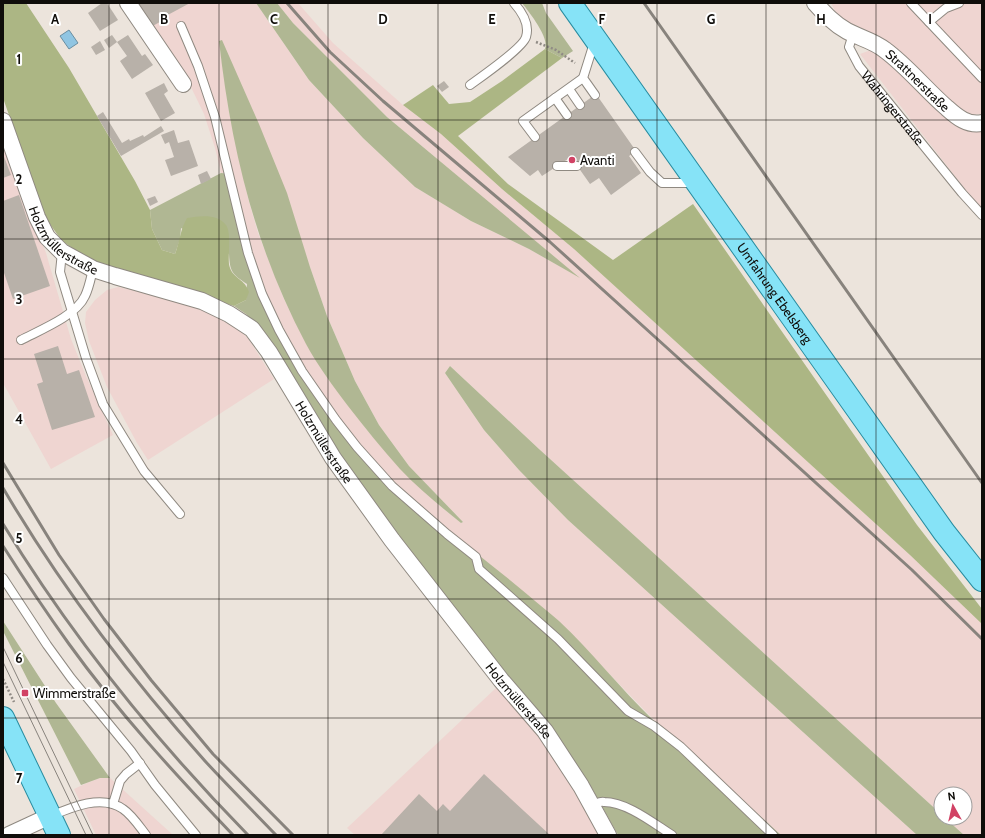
<svg xmlns="http://www.w3.org/2000/svg" width="985" height="838" font-family="Cabin,sans-serif">
<style>
.industrial{fill:#efd5d1;fill-rule:evenodd}
.green{fill:#b0b793}
.forest{fill:#acb684}
.water{fill:#90c5e2;stroke:#698ea1}
.building{fill:#b8b1a9}
.lines{fill:none;stroke-linecap:round;stroke-linejoin:round}
.service-casing{stroke:#8f8981;stroke-width:10}
.minor-casing{stroke:#8f8981;stroke-width:18}
.primary-casing{stroke:#288ca0;stroke-width:24}
.path{stroke:#908b85;stroke-width:2.5;stroke-dasharray:2 2;stroke-linecap:butt}
.service{stroke:#fff;stroke-width:8}
.minor{stroke:#fff;stroke-width:16}
.primary{stroke:#86e3f7;stroke-width:22}
.tram{stroke:#88837d;stroke-width:1}
.rail{stroke:#88837d;stroke-width:3}
.grid{fill:none;stroke:#0f0d0a;stroke-width:1;stroke-opacity:0.55}
.poi-dot{fill:#d14265;stroke:#fff;stroke-width:1.5}
.labels{text-anchor:middle;dominant-baseline:central;stroke-width:4;stroke-linejoin:round;paint-order:stroke}
.street-label{font-size:13px;fill:#0f0d0a;stroke:#fff}
.poi-label{font-size:13px;fill:#0f0d0a;stroke:#fff;text-anchor:start}
.grid-label{font-size:13px;text-anchor:middle;font-weight:bold;fill:#0f0d0a;stroke:#fff;stroke-width:4;stroke-linejoin:round;paint-order:stroke}
</style>
<rect width="100%" height="100%" fill="#ece4dc"/>
<g class="industrial">
<path d="M136 3H256L309 80 363 138 415 187 471 221 529 249 577 276 387 117 293 23 277 3H298L333 43 403 105 441 134 502 189 574 249 910 555 982 624V835H964L945 818H965V794H941V814L539 449 450 366 445 373 484 430 519 470 568 520 917 835H781L653 719 558 621 450 532 394 482 364 450 339 420 308 376 277 319 265 291 252 254 231 174 221 173 215 148 204 114 188 81ZM219 41 310 267 327 316 355 381 379 425 409 466 463 522 461 523 440 506 401 469 366 429 307 345 284 299 258 233 248 198 229 112Z"/>
<polygon points="831,3 982,3 982,114 970,115 958,111 854,26 841,18 836,13"/>
<polygon points="868,51 875,51 883,55 949,121 962,127 982,128 982,211 860,54"/>
<polygon points="3,138 46,253 71,339 86,376 113,435 51,469 3,383"/>
<polygon points="118,287 165,297 201,307 228,320 248,338 274,379 148,460 137,443 107,387 89,341 85,323 86,312 95,300 107,290"/>
<polygon points="497,687 537,732 560,766 600,835 355,835 347,828"/>
<polygon points="100,778 110,778 173,835 96,835 74,789 87,783"/>
</g>
<g class="green">
<polygon points="256,3 277,3 293,23 387,117 580,278 529,249 471,221 415,187 363,138 309,80"/>
<path d="M522 3H542L546 13 573 51 562 58 545 49C550 38 529 12 522 3Z"/>
<path d="M222 40 259 124 287 193 310 267 327 316 355 381 379 425 409 466 463 522 461 523C440 506 419 489 400 469 382 449 365 428 348 406 333 386 318 366 306 344 255 248 231 148 219 41Z"/>
<path d="M221 173 231 174C241 214 251 254 266 292 294 363 339 428 393 482 435 523 483 557 528 595 538 604 549 612 559 621 592 652 620 688 653 720 695 760 739 796 781 835H618L589 783 550 729 396 535 339 453 265 334 246 314 234 306 246 300 247 284C232 274 230 272 229 254L181 228 180 239 175 254 162 250 152 229 150 210Z"/>
<polygon points="450,366 539,449 941,814 941,818 945,818 964,835 917,835 568,520 519,470 484,430 445,373"/>
<polygon points="3,621 56,703 110,778 100,778 81,785 3,631"/>
</g>
<g class="forest">
<path d="M3 3H26L69 68 135 181 150 210 152 229 162 250 175 254C180 241 180 230 187 218 199 216 217 213 226 225 230 231 229 242 229 249 229 255 228 263 230 268 234 279 245 279 249 292L246 300 234 306 110 268 83 255 62 241 52 227 43 212 3 98Z"/>
<polygon points="545,49 562,58 458,136 508,184 613,260 693,204 917,525 982,609 982,624 910,555 574,249 502,189 441,134 403,105 433,85 449,104 470,102 502,81"/>
</g>
<polygon class="water" points="69,30 78,43 69,49 60,36"/>
<g class="building">
<polygon points="102,3 107,3 118,20 100,31 88,13"/>
<polygon points="138,3 190,3 164,17 165,19 151,27"/>
<polygon points="112,35 117,42 109,48 104,40"/>
<polygon points="128,35 142,56 145,54 153,65 132,79 120,61 127,56 117,42"/>
<polygon points="100,41 105,50 96,55 91,47"/>
<polygon points="444,81 449,87 442,92 437,86"/>
<polygon points="164,83 168,91 164,94 175,113 161,121 145,93"/>
<polygon points="596,94 636,151 629,156 641,173 611,195 599,178 590,184 571,157 542,176 538,170 530,176 508,157"/>
<polygon points="103,112 122,143 129,139 130,141 143,135 144,137 161,126 164,131 121,156 97,116"/>
<polygon points="174,130 178,143 189,140 198,166 171,176 165,160 174,157 169,142 165,144 161,135"/>
<polygon points="3,154 11,175 3,178"/>
<polygon points="207,171 211,179 201,184 198,175"/>
<polygon points="19,195 50,286 13,299 3,270 3,201"/>
<polygon points="155,196 158,202 150,206 147,199"/>
<polygon points="58,346 67,374 79,370 95,417 52,430 37,384 43,382 34,354"/>
<polygon points="484,774 550,835 381,835 419,794 437,811 443,804 450,811"/>
</g>
<g class="lines">
<defs>
<g id="service">
<polyline points="911,3 982,78"/>
<polyline points="929,22 946,8 959,3"/>
<polyline points="181,26 198,66 215,117 248,253 262,294 279,330 302,371 336,420 357,447 392,486 447,534 476,557 479,569 558,639 628,711 654,726 681,747 773,835"/>
<path id="s1" d="M853 34 849 47 859 66 962 193 982 215"/>
<polyline points="594,43 583,78 595,95"/>
<path d="M470 85C481 77 523 48 526 37 530 24 522 12 514 3"/>
<polyline points="569,89 580,105"/>
<polyline points="555,98 567,115"/>
<polyline points="535,137 523,121 583,78"/>
<polyline points="635,152 650,172 662,183 694,183"/>
<polyline points="557,166 577,166"/>
<polyline points="62,252 60,272 86,358 103,404 144,471 180,514"/>
<path d="M21 340C40 330 76 316 85 296 89 288 91 277 93 269"/>
<polyline points="3,578 47,645 71,678 131,751 155,785 196,835"/>
<polyline points="113,804 120,781 126,774 140,763"/>
<path d="M592 805C596 804 600 801 604 802 627 802 653 823 672 835"/>
<path d="M51 816C72 807 102 794 123 809 132 815 139 826 146 835"/>
</g>
<g id="minor">
<polyline points="128,3 183,84"/>
<path id="s2" d="M815 3C825 14 834 24 847 31 860 38 874 41 885 50 908 67 926 90 947 108 957 117 968 126 982 123"/>
<path id="s3" d="M3 121 37 217 47 237 62 252 93 269 115 276 202 301 229 314 252 329 269 352 333 458 392 540 501 680 545 731 581 786 608 835"/>
<polyline points="9,835 50,816"/>
</g>
<g id="primary">
<path id="s4" d="M570 3 944 532 982 580"/>
<polyline points="3,718 59,835"/>
</g>
</defs>
<use href="#service" class="service-casing"/>
<use href="#minor" class="minor-casing"/>
<use href="#primary" class="primary-casing"/>
<g class="path">
<polyline points="536,42 556,50 575,63"/>
<polyline points="3,679 14,702"/>
</g>
<use href="#service" class="service"/>
<use href="#minor" class="minor"/>
<use href="#primary" class="primary"/>
<g class="tram">
<polyline points="3,647 93,835"/>
<polyline points="3,662 86,835"/>
</g>
<g class="rail">
<polyline points="287,3 330,52 383,101 550,242 665,346 912,570 982,639"/>
<polyline points="644,3 982,483"/>
<polyline points="3,463 59,555 104,619 151,680 213,754 293,835"/>
<path d="M3 488C60 585 129 676 205 761 228 786 252 810 276 835"/>
<path d="M3 524C72 637 156 741 248 835"/>
<path d="M3 546C24 579 46 612 69 644 118 712 175 774 233 835"/>
</g>
</g>
<path class="grid" d="M109 3V835M219 3V835M328 3V835M438 3V835M547 3V835M657 3V835M766 3V835M876 3V835M3 120H982M3 239H982M3 359H982M3 479H982M3 599H982M3 718H982"/>
<g class="poi-dot">
<circle cx="572" cy="160" r="4"/>
<rect x="21" y="689" width="8" height="8" rx="2"/>
</g>
<g class="labels">
<g class="street-label">
<text stroke="none"><textPath href="#s2" startOffset="130">Strattnerstraße</textPath></text>
<text stroke="none"><textPath href="#s1" startOffset="89">Wahringerstraße</textPath></text>
<text stroke="none"><textPath href="#s3" startOffset="138">Holzmüllerstraße</textPath></text>
<text stroke="none"><textPath href="#s4" startOffset="355">Umfahrung Ebelsberg</textPath></text>
<text stroke="none"><textPath href="#s3" startOffset="486">Holzmüllerstraße</textPath></text>
<text stroke="none"><textPath href="#s3" startOffset="810">Holzmüllerstraße</textPath></text>
</g>
<g class="poi-label">
<text x="580" y="160">Avanti</text>
<text x="33" y="693">Wimmerstraße</text>
</g>
</g>
<g class="grid-label">
<text x="55" y="24">A</text>
<text x="164" y="24">B</text>
<text x="274" y="24">C</text>
<text x="383" y="24">D</text>
<text x="492" y="24">E</text>
<text x="602" y="24">F</text>
<text x="711" y="24">G</text>
<text x="821" y="24">H</text>
<text x="930" y="24">I</text>
<text x="19" y="64">1</text>
<text x="19" y="184">2</text>
<text x="19" y="304">3</text>
<text x="19" y="424">4</text>
<text x="19" y="543">5</text>
<text x="19" y="663">6</text>
<text x="19" y="783">7</text>
</g>
<rect width="985" height="838" fill="none" stroke="#0f0d0a" stroke-width="8"/>
<g transform="translate(953 806) rotate(352)"><circle r="19" fill="#ffffff" stroke="#9f9e9d"/>
<path d="M0-3L7 15L0 10L-7 15Z" fill="#d14265"/>
<text y="-6" font-size="11" font-weight="bold" text-anchor="middle" fill="#0f0d0a">N</text>
</g>
</svg>
